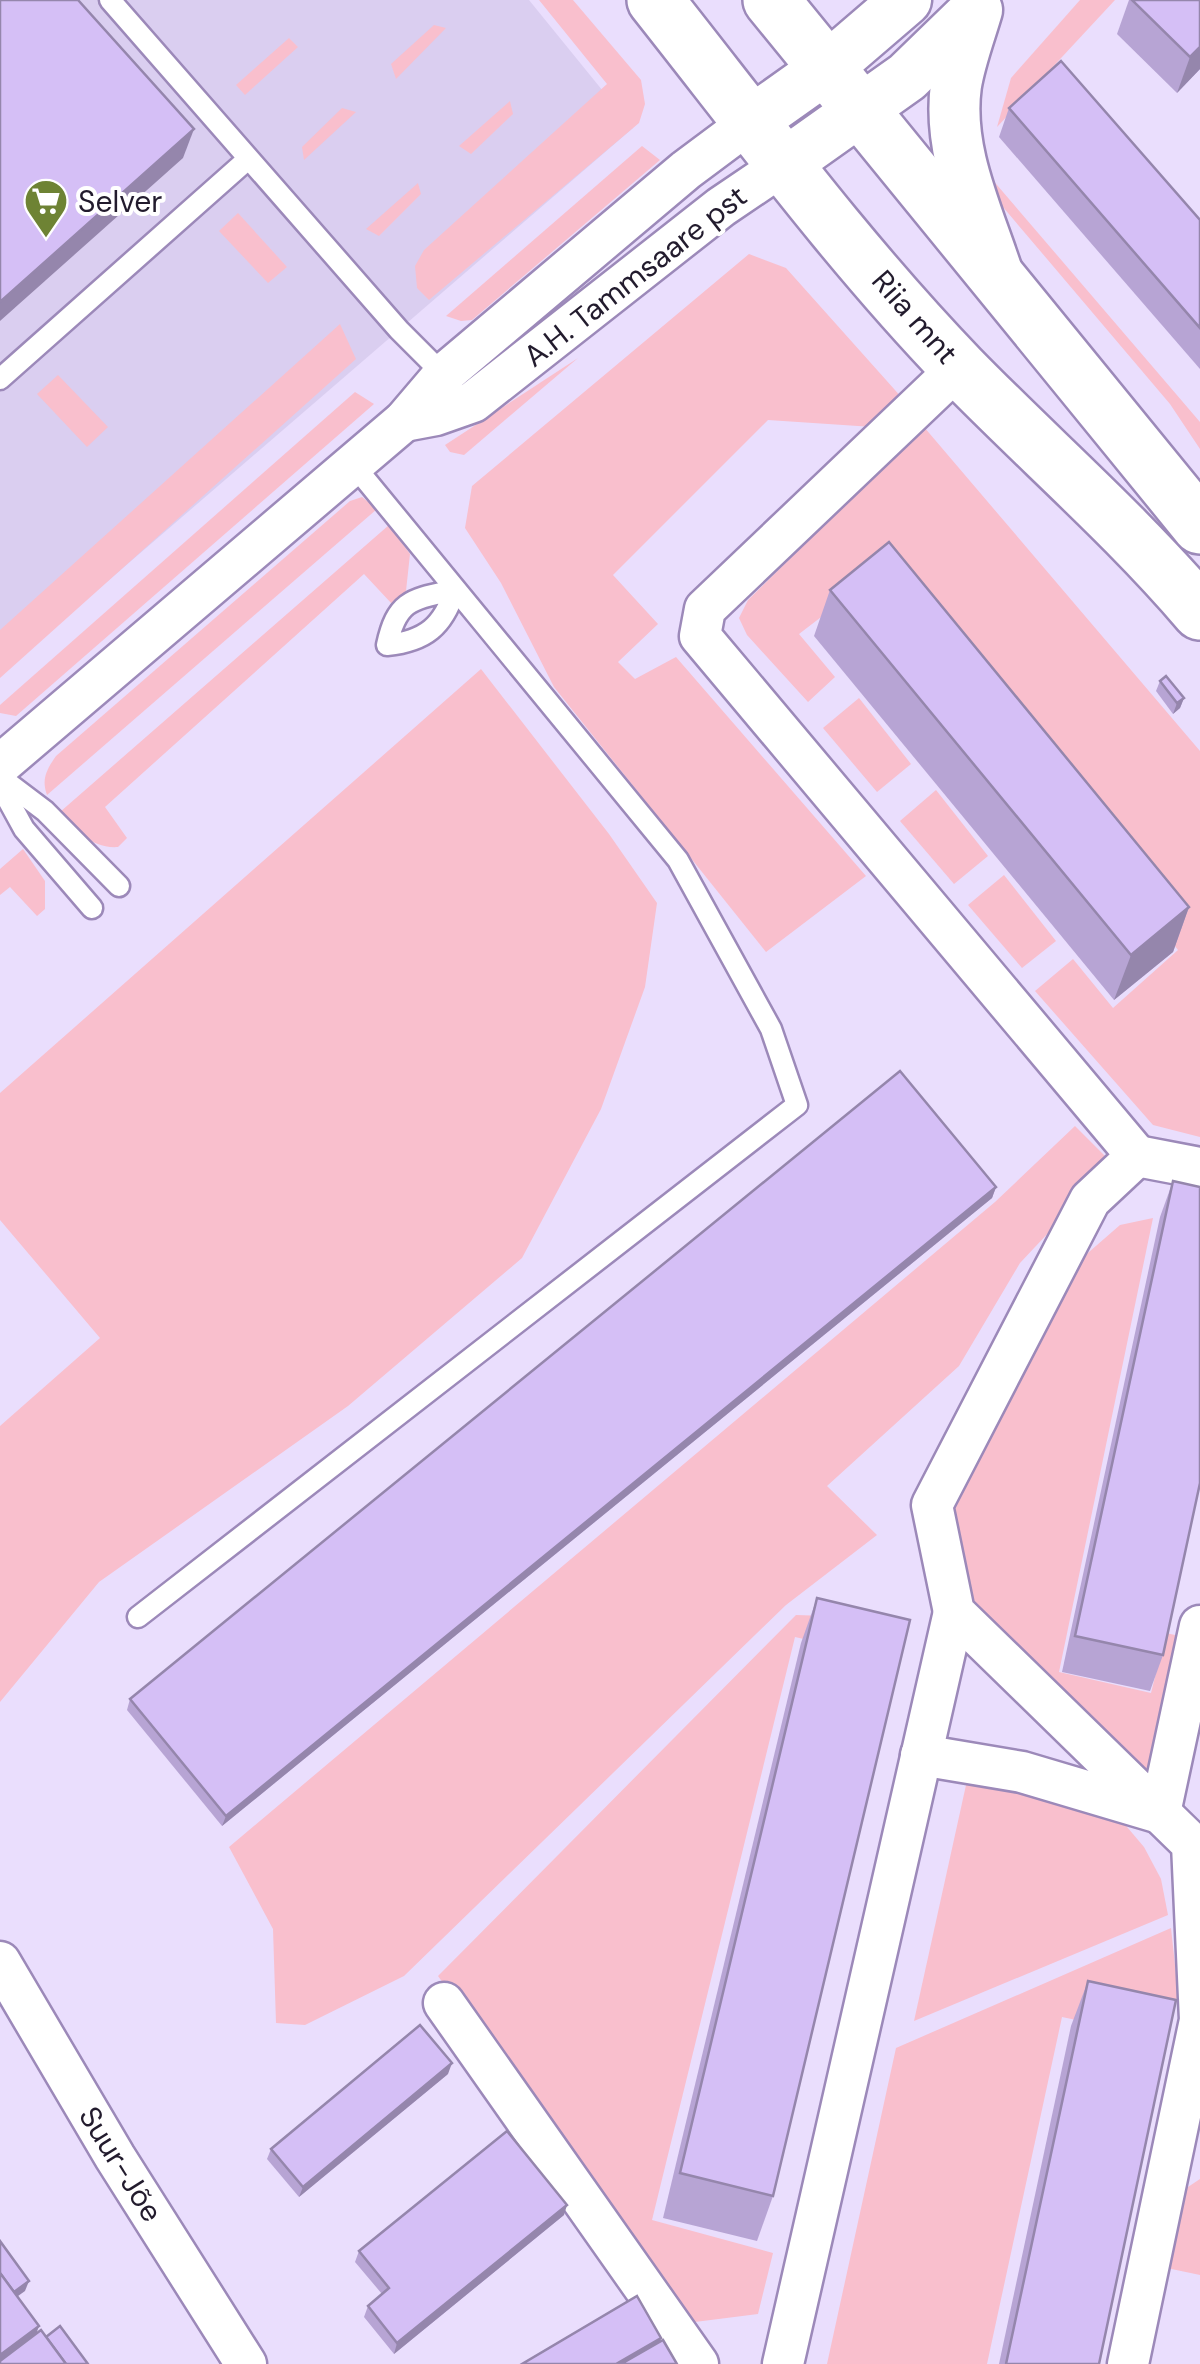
<svg xmlns="http://www.w3.org/2000/svg" width="1200" height="2364" font-family="'DM Sans',sans-serif">
<style>
.built{fill:#dacef0}
.green{fill:#f9bfcd}
.lines{fill:none;stroke-linecap:round;stroke-linejoin:round}
.service-casing{stroke:#9c89b9;stroke-width:25}
.minor-casing{stroke:#9c89b9;stroke-width:45}
.tertiary-casing{stroke:#9c89b9;stroke-width:55}
.secondary-casing{stroke:#9c89b9;stroke-width:60}
.service{stroke:#fff;stroke-width:20}
.minor{stroke:#fff;stroke-width:40}
.tertiary{stroke:#fff;stroke-width:50}
.secondary{stroke:#fff;stroke-width:55}
.wall{fill:#b7a4d4}
.shaded-wall{fill:#9586ac}
.building{fill:#d5bff6;stroke:#9586ac;stroke-width:2.5}
.labels{text-anchor:middle;dominant-baseline:central;stroke-width:8;stroke-linejoin:round;paint-order:stroke}
.poi-label{font-size:30px;fill:#221b2d;stroke:#fff;text-anchor:start}
.street-label{font-size:30px;fill:#221b2d;stroke:#fff}
</style>
<rect width="100%" height="100%" fill="#eadefd"/>
<polygon class="built" points="0,0 529,0 633,128 0,674"/>
<g class="green">
<polygon points="539,0 573,0 641,80 645,104 639,123 429,300 417,288 415,266 424,250 607,84"/>
<polygon points="1080,0 1115,0 997,127 1011,78"/>
<polygon points="434,25 446,28 396,79 391,64"/>
<polygon points="289,38 298,47 245,95 236,85"/>
<polygon points="510,101 513,114 471,154 459,146"/>
<polygon points="342,108 356,112 304,160 302,147"/>
<polygon points="642,146 660,160 472,320 461,321 446,316"/>
<polygon points="991,178 1200,422 1200,449 1170,404 997,200"/>
<polygon points="418,183 421,194 379,236 366,229"/>
<polygon points="238,213 287,267 268,283 219,231"/>
<polygon points="749,254 786,268 903,399 873,427 768,420 613,575 658,624 618,662 635,679 676,657 866,876 766,952 554,687 501,583 465,528 472,486"/>
<polygon points="340,324 356,359 0,678 0,630"/>
<polygon points="578,358 464,455 450,452 445,445"/>
<polygon points="58,375 108,427 87,447 37,394"/>
<polygon points="355,392 374,404 16,716 0,713 0,705"/>
<polygon points="924,427 1200,751 1200,1137 1153,1125 1035,991 1073,959 1113,1008 1178,950 876,575 799,634 835,677 808,702 747,635 739,618 748,600"/>
<path d="M362 497 377 509 47 795C41 779 47 769 56 756L350 501Z"/>
<path d="M389 525 410 554 406 591 392 604 364 574 105 807 127 838 118 847C92 849 76 830 60 812Z"/>
<polygon points="481,669 609,834 657,903 645,987 601,1109 522,1258 348,1406 99,1582 0,1702 0,1426 100,1338 0,1220 0,1093"/>
<polygon points="859,698 911,764 877,792 823,728"/>
<polygon points="936,790 988,856 954,884 900,821"/>
<polygon points="23,849 45,881 45,909 37,916 10,887 0,895 0,869"/>
<polygon points="1004,875 1056,941 1022,968 968,905"/>
<polygon points="1075,1126 1113,1164 1020,1263 959,1366 827,1486 877,1535 786,1605 404,1976 305,2025 276,2023 273,1929 229,1847 995,1202"/>
<polygon points="1153,1218 1059,1672 1151,1693 1166,1633 1184,1637 1150,1782 972,1603 948,1504 1058,1279 1120,1225"/>
<polygon points="796,1615 888,1618 891,1659 795,1637 652,2220 773,2253 758,2314 687,2323 438,1976"/>
<polygon points="968,1776 1122,1821 1144,1847 1161,1879 1168,1915 914,2021"/>
<polygon points="1171,1928 1178,1993 1167,2039 1062,2017 987,2364 827,2364 896,2048"/>
<polygon points="1200,2179 1200,2275 1162,2267 1179,2193"/>
</g>
<g class="lines">
<defs>
<g id="service">
<polyline points="110,0 399,330 446,377"/>
<polyline points="0,379 248,159"/>
<path d="M455 590C443 626 426 641 387 645 397 599 413 599 455 590Z"/>
<polyline points="0,777 45,811 119,886"/>
<polyline points="0,785 24,829 92,908"/>
<polyline points="138,1617 797,1105 771,1029 678,860 352,463"/>
</g>
<g id="minor">
<polyline points="959,367 705,609 700,636 1137,1156 1090,1200 932,1505 954,1612 1192,1844 1200,2020 1128,2364"/>
<polyline points="404,421 436,415 473,402 721,207 783,165"/>
<polyline points="0,765 404,421 444,374 686,170 749,123"/>
<polyline points="1137,1156 1200,1168"/>
<polyline points="921,1755 1022,1772 1160,1813 1200,1626"/>
<polyline points="0,1962 115,2157 246,2364"/>
<polyline points="444,2003 698,2364"/>
<polyline points="783,2364 954,1612"/>
</g>
<g id="tertiary">
<path d="M977 10C970 34 960 60 956 85 947 150 977 211 997 272"/>
<polyline points="749,123 828,67 906,0"/>
<polyline points="783,165 907,77 975,11"/>
</g>
<g id="secondary">
<path d="M655 0C754 125 849 254 960 369 1040 451 1126 525 1200 612"/>
<polyline points="771,0 1200,526"/>
</g>
</defs>
<use href="#service" class="service-casing"/>
<use href="#minor" class="minor-casing"/>
<use href="#tertiary" class="tertiary-casing"/>
<use href="#secondary" class="secondary-casing"/>
<use href="#service" class="service"/>
<use href="#minor" class="minor"/>
<use href="#tertiary" class="tertiary"/>
<use href="#secondary" class="secondary"/>
</g>
<g class="wall">
<polygon points="1129,0 1200,0 1200,69 1177,93 1117,34"/>
<polygon points="1009,108 1200,220 1200,369 999,137"/>
<polygon points="830,590 1189,907 1173,952 1114,1000 814,636"/>
<polygon points="1160,681 1184,698 1180,708 1173,714 1156,691"/>
<polygon points="1173,1181 1163,1655 1150,1691 1062,1672 1160,1217"/>
<polygon points="996,1187 992,1198 222,1826 127,1710 130,1699"/>
<polygon points="817,1598 773,2196 757,2241 663,2218 801,1643"/>
<polygon points="1088,1981 1099,2364 999,2364 1071,2026"/>
<polygon points="448,2074 299,2197 267,2159 271,2149"/>
<polygon points="564,2215 394,2354 364,2317 368,2306 382,2294 355,2262 359,2251"/>
</g>
<g class="shaded-wall">
<polygon points="1200,47 1200,69 1177,93 1190,57"/>
<polygon points="194,129 183,158 0,321 0,302"/>
<polygon points="1184,698 1180,708 1173,714 1177,703"/>
<polygon points="1189,907 1173,952 1114,1000 1131,955"/>
<polygon points="996,1187 992,1198 222,1826 226,1816"/>
<polygon points="452,2063 448,2074 299,2197 303,2187"/>
<polygon points="567,2205 564,2215 394,2354 397,2343"/>
<polygon points="29,2281 25,2291 0,2309 2,2300"/>
<polygon points="39,2326 29,2355 0,2364 0,2355"/>
<polygon points="661,2338 658,2348 631,2364 616,2364"/>
</g>
<g class="building">
<polygon points="0,0 78,0 194,129 0,302"/>
<polygon points="1132,0 1200,0 1200,47 1190,57"/>
<polygon points="1061,61 1200,220 1200,328 1009,108"/>
<polygon points="889,542 1189,907 1131,955 830,590"/>
<polygon points="1166,676 1184,698 1177,703 1160,681"/>
<polygon points="900,1071 996,1187 226,1816 130,1699"/>
<polygon points="1173,1181 1200,1187 1200,1483 1163,1655 1075,1636"/>
<polygon points="817,1598 910,1620 773,2196 680,2173"/>
<polygon points="1088,1981 1176,2000 1099,2364 1006,2364"/>
<polygon points="420,2025 452,2063 303,2187 271,2149"/>
<polygon points="507,2131 567,2205 397,2343 368,2306 389,2288 359,2251"/>
<polygon points="0,2241 29,2281 14,2292 0,2273"/>
<polygon points="0,2273 39,2326 0,2355"/>
<polygon points="637,2296 661,2338 616,2364 522,2364"/>
<polygon points="60,2326 88,2364 66,2364 46,2337"/>
<polygon points="41,2330 66,2364 0,2364 0,2361"/>
<polygon points="663,2340 677,2364 621,2364"/>
</g>
<defs>
<symbol id="supermarket-pin" viewBox="-11 -11 22 30"><path d="M0 17L-7.5 6A9.5 9.5 0 1 1 7.5 6Z" fill="#6e8334" stroke="#fff"/><path d="M-6-5.5h2.5l.6 2H6L4.5 2H-2.5L-4.4-4H-6ZM-1.5 3.2a1.3 1.3 0 1 0 .1 0ZM3 3.2a1.3 1.3 0 1 0 .1 0Z" fill="#fff"/></symbol>
</defs>
<g fill-rule="evenodd">
<use href="#supermarket-pin" x="21" y="176" width="50" height="68"/>
</g>
<g class="labels">
<g class="poi-label">
<text x="78" y="201">Selver</text>
</g>
<g class="street-label">
<text transform="translate(635 276) rotate(-38)">A.H. Tammsaare pst</text>
<text transform="translate(915 317) rotate(49)">Riia mnt</text>
<text transform="translate(121 2164) rotate(58)">Suur-Jõe</text>
</g>
</g>
</svg>
